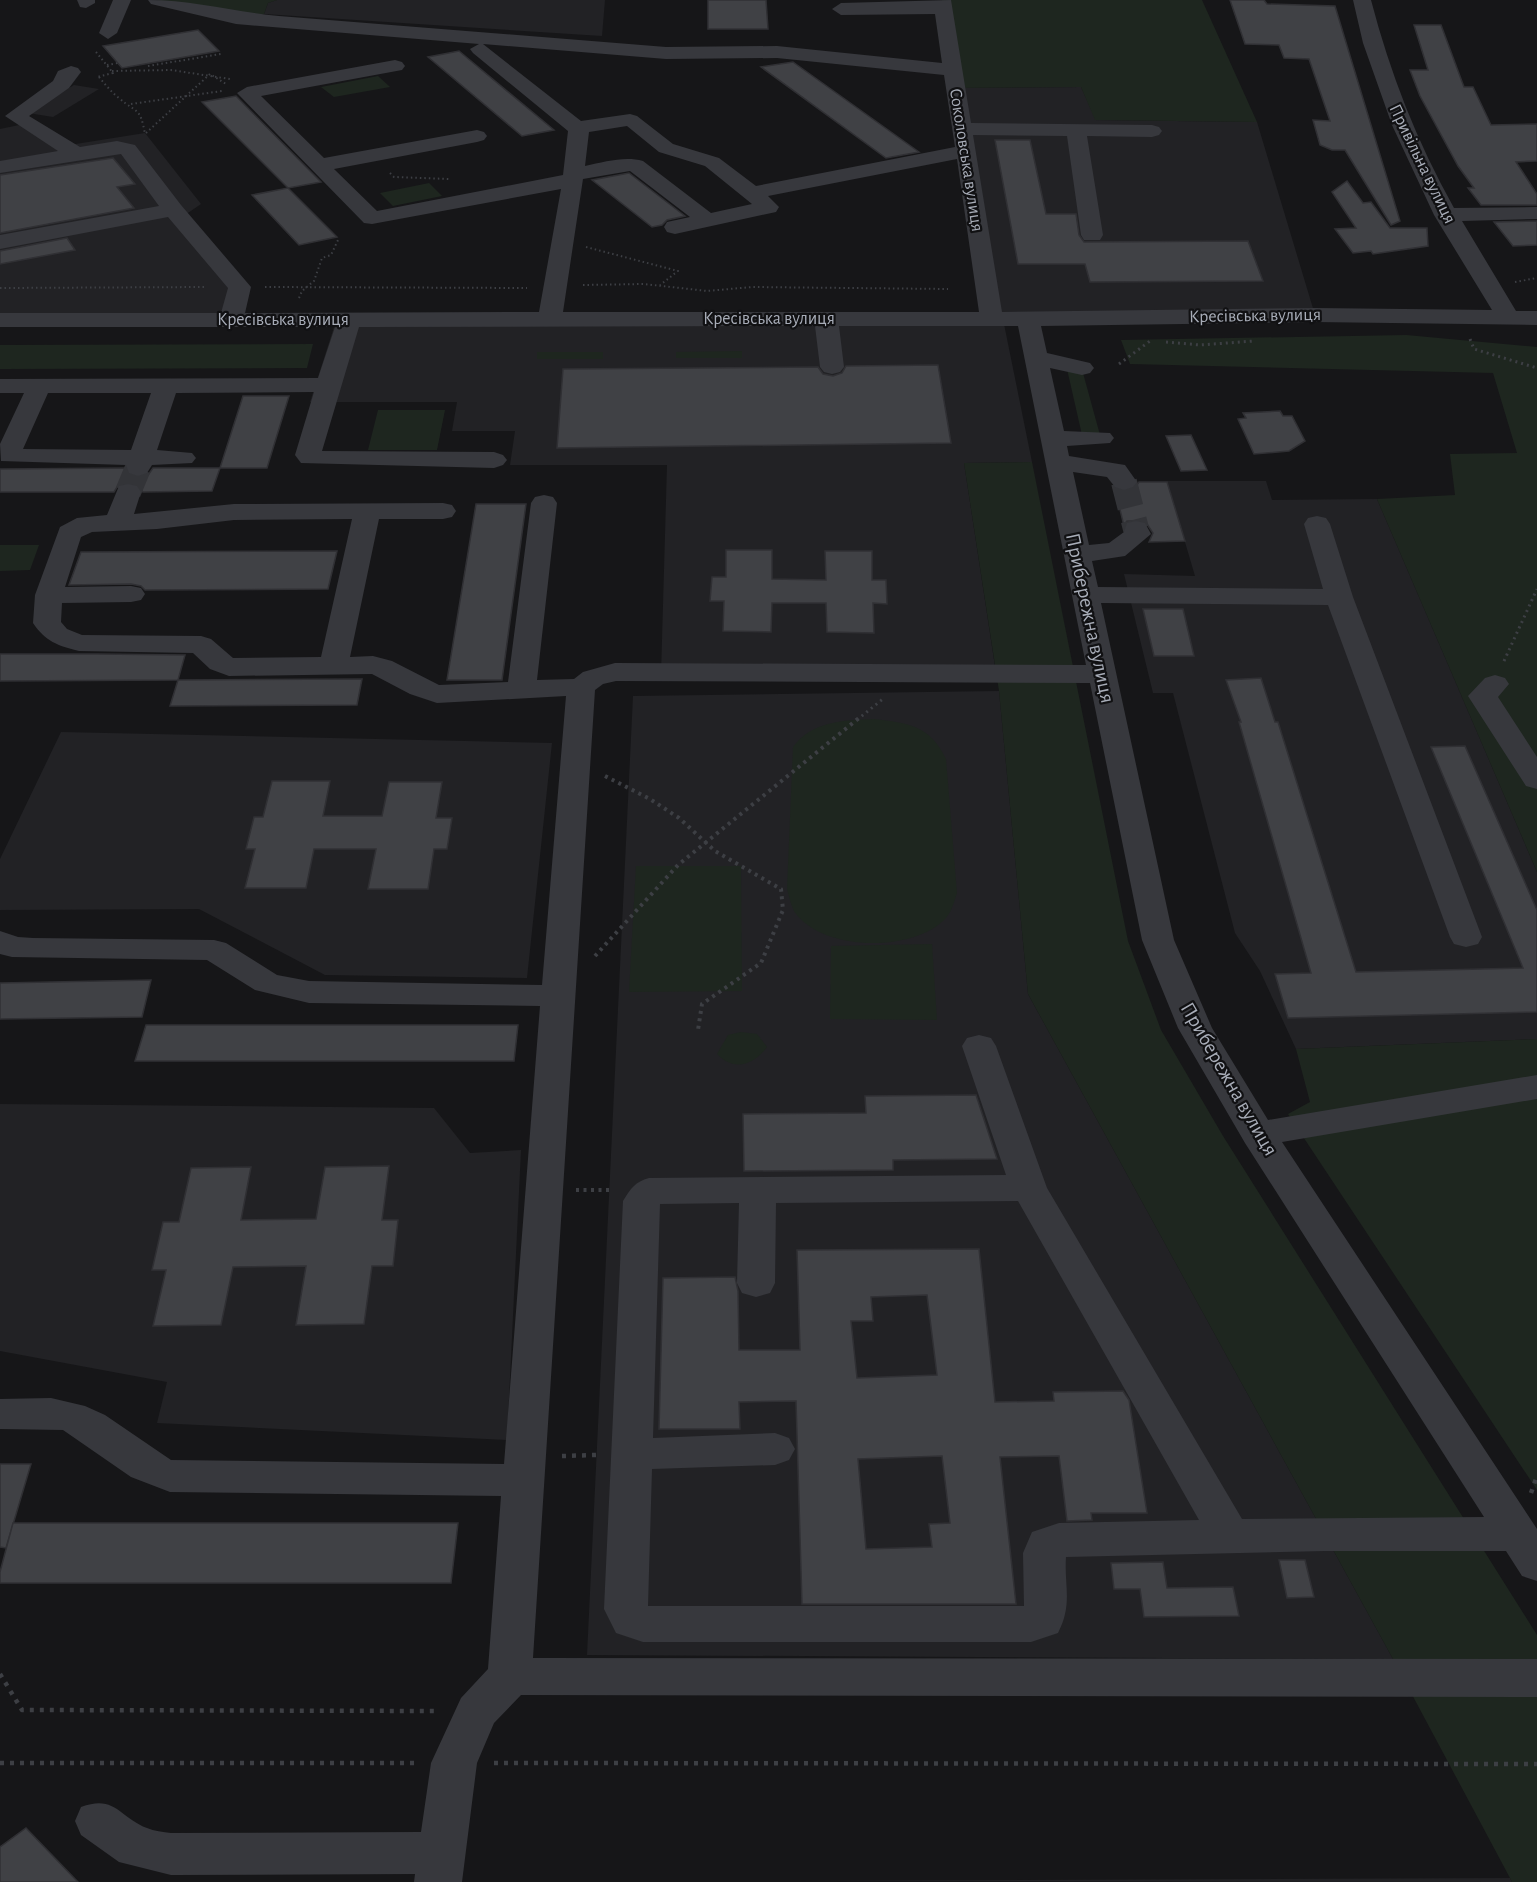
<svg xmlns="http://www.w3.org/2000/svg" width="1537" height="1882" font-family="'Alegreya Sans',sans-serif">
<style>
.built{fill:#222225}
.green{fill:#1e261f}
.building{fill:#404145;stroke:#303034;stroke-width:1.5;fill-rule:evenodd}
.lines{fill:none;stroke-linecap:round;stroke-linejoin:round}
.minor-tunnel{stroke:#333438;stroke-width:26;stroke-dasharray:26 13;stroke-linecap:butt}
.path-far3{stroke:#3d3f44;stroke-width:2;stroke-dasharray:1.5 3;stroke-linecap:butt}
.path-far2{stroke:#3d3f44;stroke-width:3;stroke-dasharray:2 4;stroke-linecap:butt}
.path-far1{stroke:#3d3f44;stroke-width:4;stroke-dasharray:3 4.5;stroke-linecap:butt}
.path{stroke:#3d3f44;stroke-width:4.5;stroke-dasharray:4 6;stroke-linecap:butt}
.minor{fill:#37383d;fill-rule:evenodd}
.labels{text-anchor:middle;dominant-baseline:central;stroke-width:4.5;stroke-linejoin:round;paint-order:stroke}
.far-street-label{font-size:18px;fill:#a8adb8;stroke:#111113}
.street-label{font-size:21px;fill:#a8adb8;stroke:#111113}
</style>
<rect width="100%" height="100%" fill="#161618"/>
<g class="built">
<polygon points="277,0 605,0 602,36 264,14 268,3"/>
<polygon points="74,85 99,89 53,117 28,113"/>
<polygon points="1081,87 1096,120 1257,122 1315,315 992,319 954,88"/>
<polygon points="24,124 63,146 145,133 201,204 182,217 240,287 231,320 0,320 0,129"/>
<polygon points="335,324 1004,324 1032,462 964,463 996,673 661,675 667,465 510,465 515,431 452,431 457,402 310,402"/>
<polygon points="1167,481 1266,481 1272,500 1377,499 1537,872 1537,1039 1296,1049 1260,971 1235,933 1173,693 1153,693 1124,574 1195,576"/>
<polygon points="999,691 1028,994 1393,1659 587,1655 633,696"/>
<polygon points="61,732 552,743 527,978 325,975 199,909 0,910 0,859"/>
<polygon points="0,1104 434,1108 470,1153 521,1150 507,1440 157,1423 167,1382 0,1351"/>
<polygon points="1510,1878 1512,1882 800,1881"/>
</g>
<g class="green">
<polygon points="157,0 277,0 268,3 264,14 236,18"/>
<polygon points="942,0 1202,0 1257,122 1095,120 1081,87 954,88"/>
<polygon points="378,76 390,87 334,97 321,87"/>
<polygon points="429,183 442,196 393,206 380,193"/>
<polygon points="1406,335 1537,347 1537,872 1377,499 1455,495 1450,454 1517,453 1493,373 1130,364 1121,340"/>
<polygon points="313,344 307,368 0,369 0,345"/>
<polygon points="742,351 742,358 676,358 676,352"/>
<rect x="537" y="352" width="66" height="7"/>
<polygon points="1067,369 1083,373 1100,435 1082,435"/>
<polygon points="378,410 445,410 437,450 368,450"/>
<polygon points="1032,462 1128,941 1161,1030 1223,1136 1537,1635 1537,1882 1512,1882 1510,1878 1393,1659 1028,994 999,691 964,463"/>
<polygon points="0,545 39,545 30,570 0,571"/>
<path d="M874 719C908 723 930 725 946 759L957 893C954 902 952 911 946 918 914 953 821 952 794 911 791 905 789 896 787 889L793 747C812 721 844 720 874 719Z"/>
<polygon points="636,866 741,866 742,991 629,992"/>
<polygon points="932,944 937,1020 830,1019 831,946"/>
<path d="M741 1032 757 1034 767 1047C754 1065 734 1072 717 1054L728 1035Z"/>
<polygon points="1537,1039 1537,1490 1288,1114 1310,1102 1296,1049"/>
</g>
<g class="building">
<polygon points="708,0 766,0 768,29 708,29"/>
<polygon points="1230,0 1264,0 1267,4 1335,6 1400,221 1391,225 1345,150 1332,150 1320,145 1313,120 1330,121 1309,59 1284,58 1279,45 1245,44"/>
<polygon points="1414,25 1441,25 1464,87 1473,87 1491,125 1537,124 1537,161 1516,162 1537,194 1537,205 1481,205 1468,188 1474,188 1458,166 1420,96 1410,70 1428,70"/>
<polygon points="198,30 219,51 122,68 103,46"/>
<polygon points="459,51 554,130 522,136 428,57"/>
<polygon points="793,62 919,152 886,158 761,67"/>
<polygon points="236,96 321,182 288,188 202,102"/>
<polygon points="995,140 1030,140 1046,214 1076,214 1079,235 1084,242 1248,241 1263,281 1090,282 1085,264 1018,264"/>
<polygon points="113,158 135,184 117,187 134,208 0,233 0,175"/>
<polygon points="629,173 685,216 667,220 662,225 652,227 592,180"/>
<polygon points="1347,181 1363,203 1371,202 1390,228 1427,228 1428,246 1373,254 1371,251 1353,253 1335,229 1356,228 1332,192"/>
<polygon points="288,188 337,237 299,245 252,195"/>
<polygon points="1537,221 1537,245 1513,246 1494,222"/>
<polygon points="67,238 75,250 0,264 0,251"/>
<polygon points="938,365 951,443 557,448 563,369 818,367 823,374 833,376 842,373 846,366"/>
<polygon points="243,396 289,396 267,468 220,468"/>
<polygon points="1280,411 1283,416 1292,416 1305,441 1289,451 1254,454 1238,419 1246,418 1243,413"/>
<polygon points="1191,435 1207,470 1181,471 1166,436"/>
<polygon points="125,468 128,475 139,478 148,475 153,468 220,468 212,491 143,492 137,484 128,482 119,484 114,492 0,492 0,469"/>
<polygon points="1139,482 1167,482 1185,541 1149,542 1153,533 1145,521 1127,521 1124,526 1115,489 1125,492 1134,489"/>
<polygon points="476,504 526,504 502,680 447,680"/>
<polygon points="726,550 772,550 772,579 826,580 825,551 872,551 872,580 886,580 887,604 873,603 874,633 827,632 826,603 772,603 771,632 723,631 724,601 710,601 712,577 726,577"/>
<polygon points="337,551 328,589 145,590 141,586 131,584 69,585 81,552"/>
<polygon points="1143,609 1183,609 1194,656 1154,656"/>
<polygon points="0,654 98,654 185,655 178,680 0,681"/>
<polygon points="1261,678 1275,722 1278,722 1356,972 1523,968 1431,747 1465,746 1537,910 1537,1012 1288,1018 1275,974 1311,973 1239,722 1241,722 1226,680"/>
<polygon points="362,679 357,705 170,706 178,680"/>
<polygon points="272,781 330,781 323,816 382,816 389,782 442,782 436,818 452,818 447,849 434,849 428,889 368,889 376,849 314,849 306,888 245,888 255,849 246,849 254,817 263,817"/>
<polygon points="151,980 142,1017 0,1019 0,983"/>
<polygon points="146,1025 518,1025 514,1061 135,1061"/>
<polygon points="976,1095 997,1159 893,1160 893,1170 744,1171 743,1114 866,1113 865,1096"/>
<polygon points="389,1166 382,1220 398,1220 393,1266 372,1266 364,1324 296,1325 306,1266 233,1267 221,1325 153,1326 166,1270 152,1270 163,1222 179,1222 191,1168 251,1167 241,1220 316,1219 325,1167"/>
<path d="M979 1249 995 1402 1054 1401 1053 1392 1123 1391 1129 1400 1147 1513H1091L1092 1520 1067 1521 1059 1456 1000 1457 1016 1604H802L796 1401 739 1402 740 1429H659L663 1278 735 1277 738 1291 739 1350H800L797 1250ZM927 1295 937 1375 857 1378 851 1321H873L871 1297ZM942 1456 950 1523 929 1524 932 1547 866 1549 858 1459Z"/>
<polygon points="0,1464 31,1464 6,1548 0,1547"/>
<polygon points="13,1523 458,1523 451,1583 0,1583 0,1572"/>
<polygon points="1279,1560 1305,1560 1314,1597 1287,1598"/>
<polygon points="1163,1562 1167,1588 1233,1587 1239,1616 1144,1617 1140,1589 1114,1589 1111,1563"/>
<polygon points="26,1828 78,1882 0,1882 0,1847"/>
</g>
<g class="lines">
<g class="minor-tunnel">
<polyline points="1124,482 1136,529"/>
<polyline points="128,492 138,468"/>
</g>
<g class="path-far3">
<polyline points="96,52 113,73 97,77"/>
<polyline points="107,65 118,63"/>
<polyline points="148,66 221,54"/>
<polyline points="112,71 171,70 230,79"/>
<path d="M99 77C105 84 111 92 119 98 137 114 140 106 145 134"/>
<polyline points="131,104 222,91"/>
<polyline points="146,133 210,74 226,84"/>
<polyline points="390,173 394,177 449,179"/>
<polyline points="586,247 678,271 660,285"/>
<polyline points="1515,282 1537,278"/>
<polyline points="583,285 644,284 707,291 752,287 948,289"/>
<polyline points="265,287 527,288"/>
<polyline points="0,288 206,287"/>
<polyline points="299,298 302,291 314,281 322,258 331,255 338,240"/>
</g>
<g class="path-far2">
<polyline points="1470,339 1474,349 1537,368"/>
<polyline points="1166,342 1200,345 1254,341"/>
<polyline points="1119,364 1150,341"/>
<polyline points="1504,661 1537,589"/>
<polyline points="857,720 884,698"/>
</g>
<g class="path-far1">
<polyline points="605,776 650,799 679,818 715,851 781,889 783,910 761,963 702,1004 698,1030"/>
<polyline points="595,956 678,865 859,718"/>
<polyline points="576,1190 611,1190"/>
</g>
<g class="path">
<polyline points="562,1456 596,1455"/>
<polyline points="1531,1493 1537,1476"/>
<polyline points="0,1674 22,1710 438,1711"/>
<polyline points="0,1763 417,1763"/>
<polyline points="494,1763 1537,1764"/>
</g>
<g class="minor">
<polygon points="77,0 95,0 95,3 86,8 80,7"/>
<polygon points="113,0 131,0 117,33 108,39 99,33"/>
<path d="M148 0C192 0 235 12 279 16L666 47 777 46 942 63 935 14 841 15 832 9 841 3 951 0 971 123 1152 125 1159 127 1162 131 1159 135 1152 137 1087 136 1103 235 1100 240H1084L1081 235 1067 136 973 135 1002 312 1315 308 1492 310 1434 215 1392 125 1363 43 1353 0H1371C1390 73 1417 142 1454 208L1537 207V219L1462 221 1516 311H1537V325L1315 322 1041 326 1047 353 1090 363 1094 368 1090 373 1082 375 1050 368 1064 431 1110 433 1114 438 1110 443 1067 446 1069 456 1125 465 1137 482 1133 487 1124 490 1115 487 1107 477 1073 472 1089 545 1109 543 1124 532 1127 523 1136 521 1145 523 1151 534 1125 556 1092 561 1098 587 1323 589 1304 524 1308 518 1317 516 1326 518 1330 524 1353 597 1482 937 1478 944 1466 947 1454 944 1450 937 1328 605 1101 603 1174 940 1212 1028 1268 1120 1537 1075V1099L1282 1142 1537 1529V1581L1522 1576 1506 1551H1325L1066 1557C1064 1586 1073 1604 1058 1633L1031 1642H643L616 1633 604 1609 623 1201C631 1188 635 1182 649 1178L1006 1175 962 1046 967 1038 979 1035 991 1038 996 1046 1047 1188 1242 1519 1484 1517 1245 1143 1178 1028 1142 940 1090 683 616 681 603 684 595 690 533 1658 1537 1659V1697L521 1695 494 1723 477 1763 462 1882H414L415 1874 171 1875 119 1862 81 1835 75 1821 81 1807C115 1794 119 1817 147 1828 154 1831 163 1832 171 1833L421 1832 431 1763 461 1698 488 1669 501 1496 170 1492 131 1477 63 1430 0 1429V1399L51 1398 85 1406 105 1415 171 1460 504 1464 540 1006 309 1003 255 990 207 960 12 957 0 954V931L18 937 33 938 214 940 226 943 277 975 309 981 542 985 566 696 437 703 410 694 372 674 229 676 210 669 193 653 79 651C58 646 45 641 33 623L35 595 60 527 77 518 107 515 119 486 128 484 137 486 141 492 134 514 234 504 443 503 452 505 456 511 452 517 443 519H379L350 657 373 656 392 661 439 685 508 682 531 503 535 497 544 495 553 497 557 503 537 680 574 679 583 672 615 663 1086 665 1018 326H839L844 367 840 372 832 374 824 372 820 367 815 326 359 327 322 451 494 452 503 455 507 460 503 465 494 468 301 463 295 455 314 392 176 393 157 450 192 453 196 458 192 463 152 465 147 473 138 476 129 473 126 465 1 461 0 444 24 393H0V379L318 378 335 327H0V313H221L228 288 168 217 0 249V235L159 206 121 154 0 173V161L58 151 5 116 53 81 58 71 71 66 78 68 81 72 69 88 29 116 80 147 117 141 135 145 181 205 251 287 245 313 539 312 561 189 372 224 364 223 237 93 247 87 395 60 402 62 405 66 402 70 261 96 324 158 477 130 484 132 487 136 484 140 477 142 334 169 377 211 563 175 568 131 473 53 470 49 479 44 236 24 151 4ZM483 44 666 59 777 58 944 75 955 147 756 186 719 158 673 144 637 116 630 114 581 121ZM627 126 659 152 705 166 752 204 711 213 643 161C624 156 605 162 585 166L589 132ZM957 159 979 312H563L583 179 630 171 690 217 667 222 664 227 667 232 675 234 776 212 779 207 768 196ZM48 393H151L131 450 23 449ZM352 519 321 657 233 658 211 639 201 636 82 635 67 629 61 622 62 603 131 602 141 600 145 594 141 588 131 586 65 587 81 537 92 532 157 529 234 520ZM1018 1201 1199 1520 1059 1523 1032 1532 1023 1553 1024 1606H648L652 1469 775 1465 789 1460 795 1449 789 1438 775 1433 653 1438 660 1204 739 1203 737 1283 742 1293 756 1297 770 1293 775 1283 776 1203Z"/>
<polygon points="1495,675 1505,678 1509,684 1498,697 1537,757 1537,789 1526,786 1468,696 1485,678"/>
</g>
</g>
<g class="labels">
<g class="far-street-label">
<text transform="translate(966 160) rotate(81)">Соколовська вулиця</text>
<text transform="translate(1422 164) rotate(64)">Привільна вулиця</text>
<text transform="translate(1255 316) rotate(-1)">Кресівська вулиця</text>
<text x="769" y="319">Кресівська вулиця</text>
<text x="283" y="320">Кресівська вулиця</text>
</g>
<g class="street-label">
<text transform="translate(1090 618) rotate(78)">Прибережна вулиця</text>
<text transform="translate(1229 1079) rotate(60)">Прибережна вулиця</text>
</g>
</g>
</svg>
